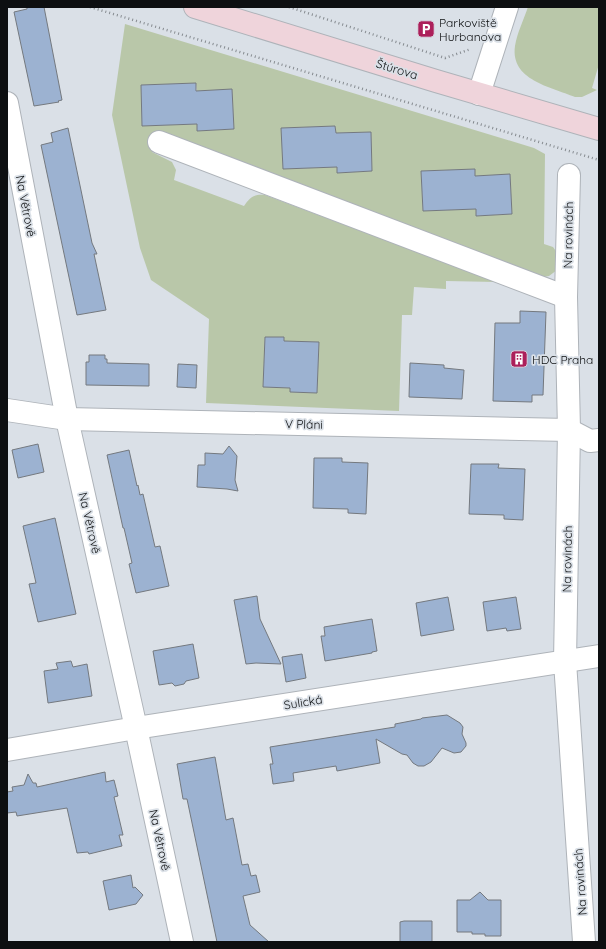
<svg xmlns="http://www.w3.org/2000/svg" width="606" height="949" font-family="Quicksand,sans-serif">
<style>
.green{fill:#b9c7a9;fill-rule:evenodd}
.building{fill:#9cb2d1;stroke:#74797f}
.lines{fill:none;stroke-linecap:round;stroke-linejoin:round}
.street-casing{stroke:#aeb3b9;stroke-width:24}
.secondary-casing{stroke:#aeb3b9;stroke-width:24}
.path{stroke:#868b90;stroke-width:2.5;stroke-dasharray:1 3;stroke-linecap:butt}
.street{stroke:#fff;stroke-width:22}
.secondary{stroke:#efd4db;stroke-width:22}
.labels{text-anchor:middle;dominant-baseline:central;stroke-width:3.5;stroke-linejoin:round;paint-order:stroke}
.poi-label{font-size:12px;fill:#0d0f11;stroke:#dae0e7;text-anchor:start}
.street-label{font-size:12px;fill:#0d0f11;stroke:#dae0e7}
</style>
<rect width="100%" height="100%" fill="#dae0e7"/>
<g class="green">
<path d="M528 7H599V64L592 88 597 90 582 97H575C551 87 510 80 515 46 517 33 524 19 528 7Z"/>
<path d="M125 24 534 148 545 154 544 244 553 247 558 254 557 270 549 276 543 277 159 134 152 152 172 162 176 170 174 180 244 206C250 197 254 194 265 195L497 282 446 281V289L414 287 412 315H402L399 411 206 403 209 319 151 280 140 248 112 115ZM196 83 197 91 232 90 234 129 198 131 197 124 142 126 141 85ZM335 126 336 133 371 132 372 171 337 173V167L283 169 282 128ZM475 169V176L510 175 512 214 476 216V209L423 211 421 171ZM265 337H283L284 341 319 342 317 393 290 392V388L263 387Z"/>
</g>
<g class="building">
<polygon points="27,7 44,7 62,100 58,101 59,102 34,106 14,12 27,9"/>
<polygon points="196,83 196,91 232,89 234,129 197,131 197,124 142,126 141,85"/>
<polygon points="335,126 336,133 371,132 372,171 337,173 337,167 283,169 281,128"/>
<polygon points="68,128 92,243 97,254 94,254 106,310 77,315 41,145 53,142 51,133"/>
<polygon points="475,169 475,176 510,174 512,214 476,216 476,209 423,211 421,171"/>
<polygon points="520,311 546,312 543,395 532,395 532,402 493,401 495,323 520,323"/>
<polygon points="265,337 284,337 284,341 319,342 317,393 290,392 290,388 263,387"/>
<polygon points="89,355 105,355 105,359 107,359 107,363 149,364 149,386 86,385 86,362 89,362"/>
<polygon points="410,363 444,365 444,368 464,370 462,399 409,397"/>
<polygon points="178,364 197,365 196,388 177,387"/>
<polygon points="38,444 44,472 18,478 12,450"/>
<polygon points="229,446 237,456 235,480 238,491 227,489 197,487 198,465 205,465 205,453 223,454"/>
<polygon points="129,450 137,486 138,485 140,495 143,494 155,547 160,546 169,586 136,593 129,564 132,563 124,528 123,528 107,455"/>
<polygon points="314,458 342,458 342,462 368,463 366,514 348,513 348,509 313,508"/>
<polygon points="471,464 499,464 498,468 525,469 523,520 504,519 504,515 469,514"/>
<polygon points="55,518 76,614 38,622 29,584 36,583 23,526"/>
<polygon points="257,596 260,619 281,664 256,663 246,664 234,600"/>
<polygon points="448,597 454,630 421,636 416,603"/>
<polygon points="516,597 521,629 507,631 506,628 487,631 483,602"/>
<polygon points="372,619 377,651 372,652 372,653 325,661 321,636 325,636 324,627"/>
<polygon points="193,644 199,678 186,681 184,684 175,686 172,683 159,685 153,651"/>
<polygon points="302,654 306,678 286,682 282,657"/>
<polygon points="71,661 73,667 87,664 92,696 48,703 44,671 58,669 56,663"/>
<polygon points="447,715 460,723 463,727 462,734 466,743 466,746 461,752 454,753 442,748 431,762 424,766 418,766 413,763 407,755 402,754 376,739 380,763 337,771 336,766 293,773 294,781 273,784 270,764 273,764 270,747 395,727 395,724 421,719 422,718"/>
<polygon points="215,757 226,820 233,818 242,865 248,864 251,876 256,875 260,892 243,896 250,925 269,942 217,942 187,799 183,799 177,764"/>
<polygon points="105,772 106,782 114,780 118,796 114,797 123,835 119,835 122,846 89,854 88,852 77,853 67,808 17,816 16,812 7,813 7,792 13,791 12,787 24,785 28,774 33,783 36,783 37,787"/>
<polygon points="131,875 133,888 135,887 143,895 136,904 109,910 103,881"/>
<polygon points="480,892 488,900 501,900 501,936 485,936 485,934 472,934 472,932 457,932 457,900 470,900"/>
<polygon points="404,921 432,921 432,942 400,942 400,922"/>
</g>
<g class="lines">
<defs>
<g id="street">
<polyline points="479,94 507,7"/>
<polyline points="7,103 67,419 136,728 182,942"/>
<polyline points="159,142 566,297"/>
<polyline points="569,175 566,297 569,430 565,662 584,942"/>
<polyline points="7,410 67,419 569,430 590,441 599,440"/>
<polyline points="7,750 136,728 599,656"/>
</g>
<polyline id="secondary" points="195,7 436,81 599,129"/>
</defs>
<use href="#street" class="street-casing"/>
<use href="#secondary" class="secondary-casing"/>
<g class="path">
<polyline points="90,7 599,160"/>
<polyline points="289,7 445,58 471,49"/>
</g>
<use href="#street" class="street"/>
<use href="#secondary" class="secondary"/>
</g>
<defs>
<symbol id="parking-square" viewBox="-11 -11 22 22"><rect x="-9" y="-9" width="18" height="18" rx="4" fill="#ac1f5a" stroke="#dae0e7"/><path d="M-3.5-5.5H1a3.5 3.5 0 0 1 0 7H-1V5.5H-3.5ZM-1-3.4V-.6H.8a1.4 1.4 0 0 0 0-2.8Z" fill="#fff"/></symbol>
<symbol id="building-square" viewBox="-11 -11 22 22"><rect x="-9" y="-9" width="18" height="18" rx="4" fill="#ac1f5a" stroke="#dae0e7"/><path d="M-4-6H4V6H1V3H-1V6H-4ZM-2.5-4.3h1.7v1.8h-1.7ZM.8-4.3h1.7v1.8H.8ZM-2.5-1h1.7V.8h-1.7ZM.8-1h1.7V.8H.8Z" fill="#fff"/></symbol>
</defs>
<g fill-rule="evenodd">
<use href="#parking-square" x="416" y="19" width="20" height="20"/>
<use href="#building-square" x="509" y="349" width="20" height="20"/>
</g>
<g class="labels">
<g class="poi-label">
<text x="439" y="22">Parkoviště<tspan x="439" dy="14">Hurbanova</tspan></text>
<text x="532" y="359">HDC Praha</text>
</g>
<g class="street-label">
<text transform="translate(397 69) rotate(17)">Štúrova</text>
<text transform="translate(26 206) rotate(79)">Na Větrově</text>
<text transform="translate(568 235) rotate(-89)">Na rovinách</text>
<text transform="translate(304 424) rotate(1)">V Pláni</text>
<text transform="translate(90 523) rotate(77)">Na Větrově</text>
<text transform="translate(567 559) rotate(-89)">Na rovinách</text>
<text transform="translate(303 702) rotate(-9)">Sulická</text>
<text transform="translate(160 840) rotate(78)">Na Větrově</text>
<text transform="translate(580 882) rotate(-94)">Na rovinách</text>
</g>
</g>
<rect width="606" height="949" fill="none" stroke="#0d0f11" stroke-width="16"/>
</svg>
